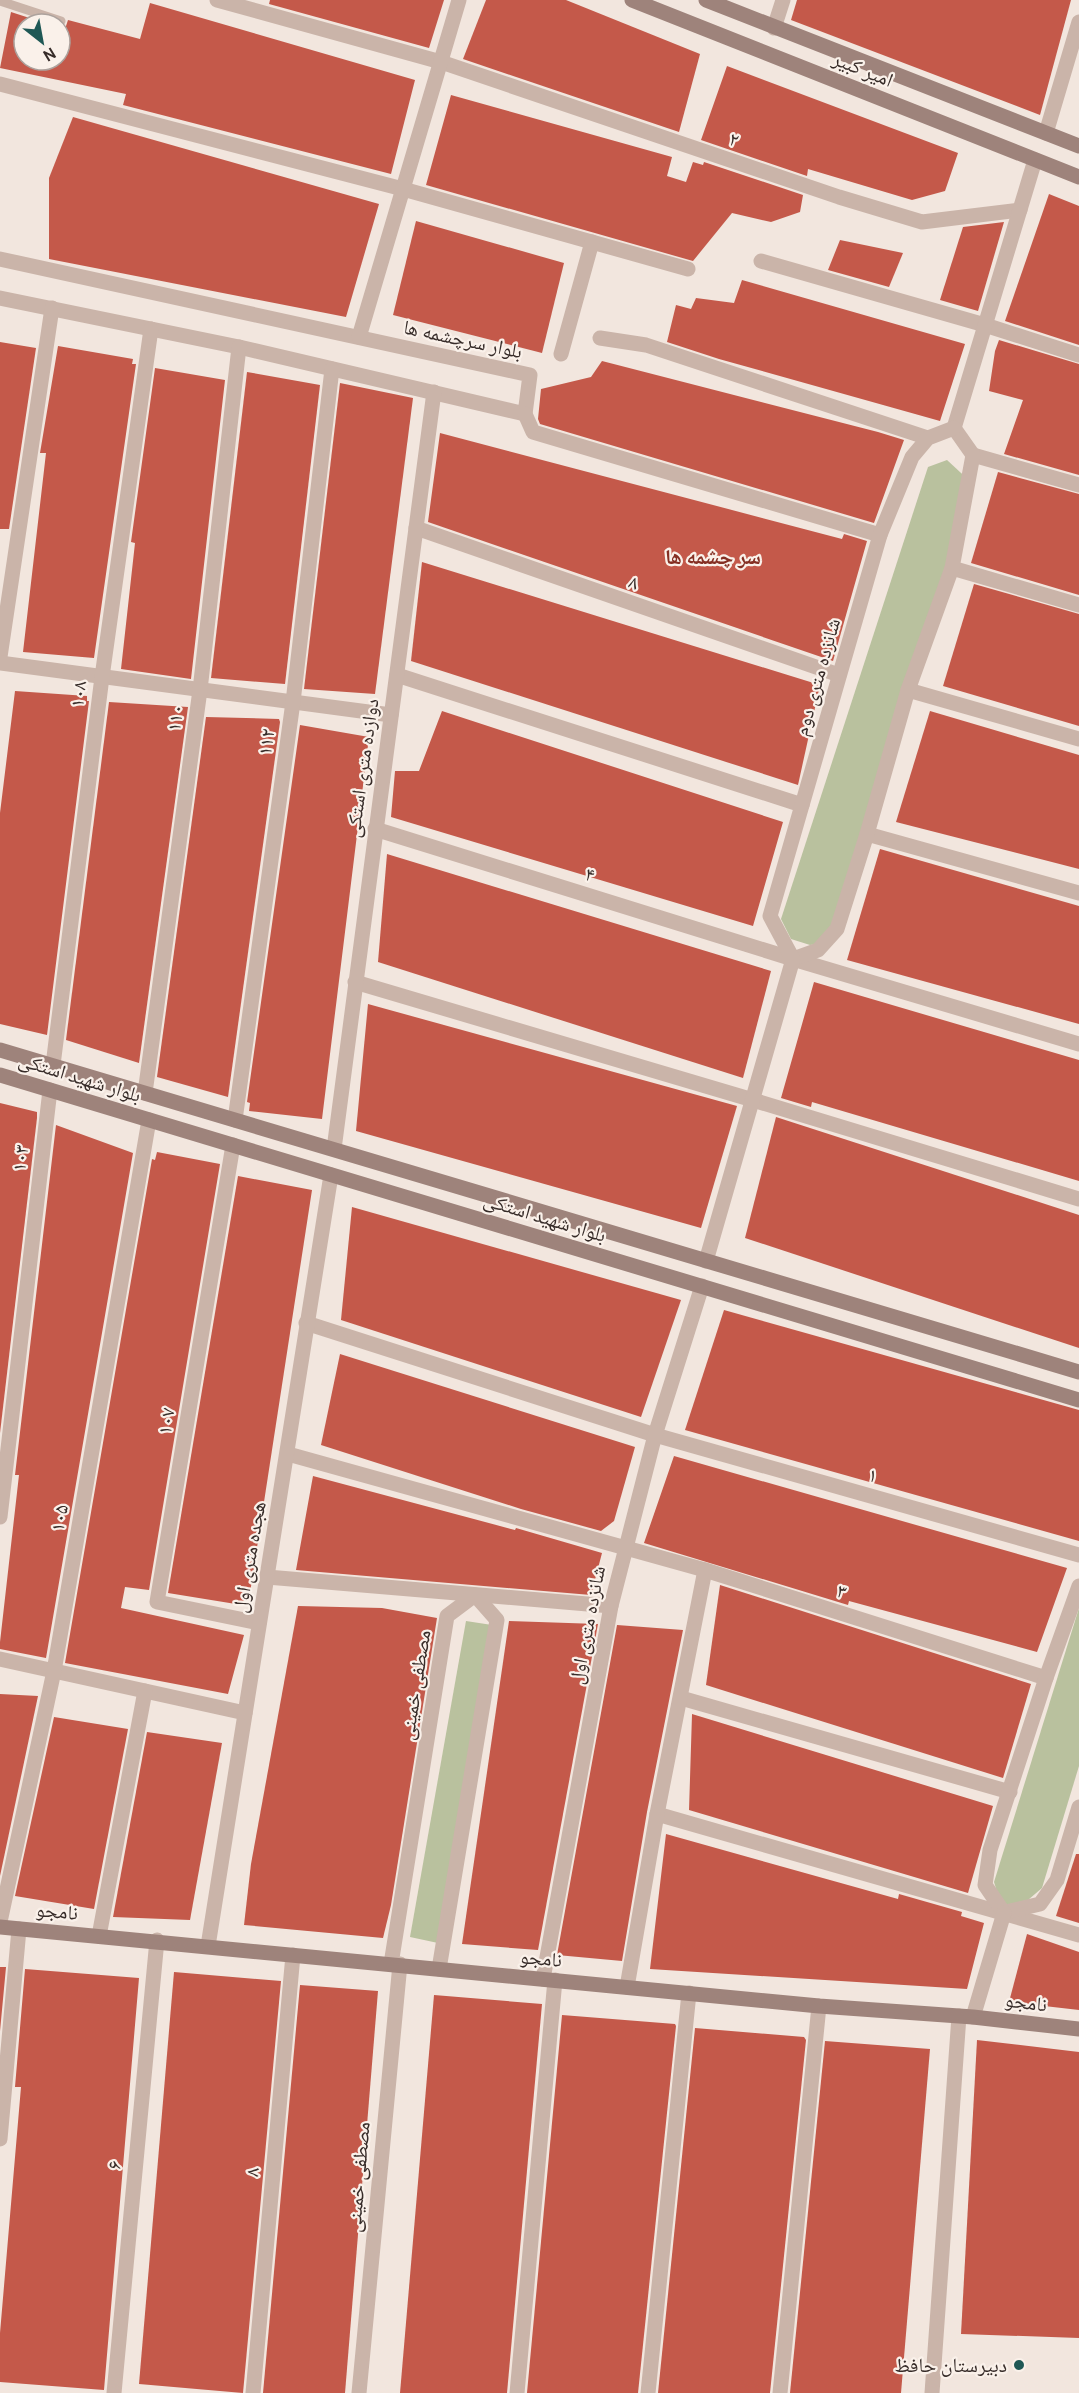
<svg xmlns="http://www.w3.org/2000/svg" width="1079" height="2393" font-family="Cabin,'Noto Naskh Arabic',sans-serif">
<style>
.green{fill:#b9c19e}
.building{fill:#c4594a}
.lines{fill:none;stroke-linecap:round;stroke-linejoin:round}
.lane{stroke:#cab4a9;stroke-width:9}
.street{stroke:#cab4a9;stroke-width:15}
.secondary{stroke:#9e837b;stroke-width:15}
.poi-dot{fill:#1f5855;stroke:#faf1ea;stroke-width:2}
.labels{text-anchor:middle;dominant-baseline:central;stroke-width:4.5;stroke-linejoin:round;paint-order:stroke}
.street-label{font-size:20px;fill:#372c29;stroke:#faf1ea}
.poi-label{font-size:20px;fill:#372c29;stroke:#faf1ea;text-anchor:end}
.neighbourhood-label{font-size:21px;font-weight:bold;fill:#852f23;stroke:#faf1ea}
</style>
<rect width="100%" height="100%" fill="#f2e6de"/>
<g class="green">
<polygon points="947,460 974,485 854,877 824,943 810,945 791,939 781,919 928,467"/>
<polygon points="1079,1608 1079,1766 1042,1888 1028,1900 1006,1905 998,1895 994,1882"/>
<polygon points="466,1621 492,1625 438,1943 410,1937"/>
</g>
<g class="building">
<polygon points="270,0 444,0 429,48 269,4"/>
<polygon points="486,0 566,0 700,54 679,132 463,59"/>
<polygon points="797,0 1071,0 1040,115 791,20"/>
<polygon points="150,3 415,80 391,174 123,105 126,94 0,68 11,12 48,24 24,24 24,60 60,60 60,28 66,26 68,20 140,39"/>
<polygon points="727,66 958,153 945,191 912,200 808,169 807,176 701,140"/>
<polygon points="451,95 672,157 667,176 686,182 693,162 703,165 704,162 803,195 800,212 771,222 732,213 693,261 426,185"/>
<polygon points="73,117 379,204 346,317 49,259 49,178"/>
<polygon points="1049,194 1079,206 1079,345 1005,321"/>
<polygon points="416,221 564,263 542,353 393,315"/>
<polygon points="1004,222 978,311 940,300 963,227"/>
<polygon points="840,240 903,253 889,287 828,270"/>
<polygon points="742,280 965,344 940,421 719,359 667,342 676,305 691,309 696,298 734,303"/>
<polygon points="999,340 1079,364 1079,475 1004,454 1023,400 989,391 995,351"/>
<polygon points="0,342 36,348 9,529 0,529"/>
<polygon points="58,346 133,359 132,364 136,364 94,658 23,652 46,453 40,453"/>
<polygon points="602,361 878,432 904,440 874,523 540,424 538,419 541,389 591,377"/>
<polygon points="155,368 225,380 191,679 121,669 135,543 131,542"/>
<polygon points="247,372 320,385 285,684 211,678"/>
<polygon points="340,383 413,398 375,694 304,689"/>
<polygon points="440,433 842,539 844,534 867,541 833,661 428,522"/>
<polygon points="998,472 1079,494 1079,595 971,563"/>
<polygon points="422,562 820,685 798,785 411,661"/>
<polygon points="974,584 1079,614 1079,726 943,686"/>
<polygon points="15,691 87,696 87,701 89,701 47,1035 0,1024 0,813"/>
<polygon points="109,702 188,707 139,1063 66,1040"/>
<polygon points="442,711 783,822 753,926 391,817 395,771 419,771"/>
<polygon points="930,711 1079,755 1079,869 896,822"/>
<polygon points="206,717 279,719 280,722 228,1097 157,1077"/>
<polygon points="300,725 369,737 322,1119 249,1111 250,1103 247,1102"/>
<polygon points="880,849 1079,906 1079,1024 847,960"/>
<polygon points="387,854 771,971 743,1078 378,962"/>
<polygon points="814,982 1079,1060 1079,1181 812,1102 811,1107 781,1098"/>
<polygon points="368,1004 737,1106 701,1228 356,1131"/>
<polygon points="0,1103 37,1112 37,1118 0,1433"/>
<polygon points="776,1117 1079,1215 1079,1348 745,1238"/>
<polygon points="56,1125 133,1153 46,1658 0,1649 0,1642 19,1475 15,1475"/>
<polygon points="157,1152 220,1164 149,1590 125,1587 121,1608 244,1635 228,1694 65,1663 152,1159 155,1160"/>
<polygon points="238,1176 312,1190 248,1606 168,1593"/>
<polygon points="352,1207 681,1300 641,1417 341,1320"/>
<polygon points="724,1310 1079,1410 1079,1541 685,1430"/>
<polygon points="340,1354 635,1447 614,1521 601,1531 521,1509 321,1445"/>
<polygon points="674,1456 1067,1568 1037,1652 849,1601 848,1605 644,1543"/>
<polygon points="313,1476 515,1530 516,1528 602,1553 591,1595 296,1570"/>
<polygon points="720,1585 1031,1684 1003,1778 706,1685"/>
<polygon points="298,1606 382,1608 437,1618 391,1905 383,1938 244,1925 251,1864"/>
<polygon points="509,1621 598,1624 538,1950 462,1944"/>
<polygon points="617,1625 683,1630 647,1812 622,1961 557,1955"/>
<polygon points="0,1694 38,1696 0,1876"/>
<polygon points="692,1714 993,1806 968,1893 689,1810"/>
<polygon points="54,1717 128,1729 94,1909 15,1896"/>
<polygon points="147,1732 222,1743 190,1920 113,1917"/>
<polygon points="666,1834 898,1899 899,1894 962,1912 961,1916 984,1923 967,1989 650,1969"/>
<polygon points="1076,1854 1079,1854 1079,1923 1056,1916"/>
<polygon points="1027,1934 1079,1952 1079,2010 1009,2002"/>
<polygon points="0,1967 6,1967 0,2031"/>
<polygon points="25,1969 139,1978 104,2390 0,2382 0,2333 21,2087 15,2087"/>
<polygon points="174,1972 281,1981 243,2393 139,2384"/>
<polygon points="300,1985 378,1991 345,2393 263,2393"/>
<polygon points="434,1995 542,2004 507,2393 400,2393"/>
<polygon points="562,2015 675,2024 676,2026 638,2393 527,2393"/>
<polygon points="695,2028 804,2037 806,2040 770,2393 658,2393"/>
<polygon points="977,2040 1079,2052 1079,2338 961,2334"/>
<polygon points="825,2041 930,2049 901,2393 790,2393"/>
</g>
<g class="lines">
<polyline class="lane" points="0,1 61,21"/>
<g class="street">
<polyline points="217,0 441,62 839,197 922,222 1020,210"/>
<polyline points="774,28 783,0"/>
<polyline points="0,84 403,189 688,269"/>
<polyline points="1046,133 1079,22"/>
<polyline points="0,259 530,375 525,414 239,347 0,298"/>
<polyline points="761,261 985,325 1079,355"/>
<polyline points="359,337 459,0"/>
<polyline points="600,338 646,345 928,438"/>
<polyline points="561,354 592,242"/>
<polyline points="525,414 533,432 880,535"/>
<polyline points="954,428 1035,160"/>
<polyline points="973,455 1079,485"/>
<polyline points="416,528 839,675"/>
<polyline points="952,568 1079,605"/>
<polyline points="0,657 52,308"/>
<polyline points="0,663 391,715"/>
<polyline points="397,675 802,805"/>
<polyline points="908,690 1079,739"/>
<polyline points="375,829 793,959 1079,1044"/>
<polyline points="867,834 1079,893"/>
<polyline points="793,959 818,950 837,929 867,834 908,690 952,568 973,455 954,428"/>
<polyline points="355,982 753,1100 1079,1199"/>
<polyline points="53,1065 102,677 151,329"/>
<polyline points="145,1093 200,690 239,347"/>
<polyline points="235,1120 293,702 332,369"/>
<polyline points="233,1145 157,1602 259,1623"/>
<polyline points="334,1149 434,392"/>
<polyline points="706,1261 793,959 770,916 880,535 912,457 928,438 954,428"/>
<polyline points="306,1323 655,1435 1079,1555"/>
<polyline points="288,1454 705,1570 1046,1678"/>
<polyline points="0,1517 50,1090"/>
<polyline points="267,1577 611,1606"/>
<polyline points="0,1659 245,1713"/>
<polyline points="681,1698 1010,1792"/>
<polyline points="657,1814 1079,1935"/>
<polyline points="1006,1912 1040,1904 1057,1880 1079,1807"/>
<polyline points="1004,1913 985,1885 990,1850 1046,1678 1079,1586"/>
<polyline points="0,1922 54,1671 149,1120"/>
<polyline points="99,1936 145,1691"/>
<polyline points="208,1946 331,1175"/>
<polyline points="391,1964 447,1616 475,1595 497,1620 439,1969"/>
<polyline points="543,1979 611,1606 655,1435 702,1286"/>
<polyline points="627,1987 657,1814 705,1570"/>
<polyline points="973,2017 1004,1913"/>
<polyline points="0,2139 19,1929"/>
<polyline points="114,2393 157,1940"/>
<polyline points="253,2393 293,1955"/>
<polyline points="359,2393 400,1964"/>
<polyline points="517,2393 555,1980"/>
<polyline points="648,2393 689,1993"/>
<polyline points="780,2393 819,2006"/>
<polyline points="932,2393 959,2016"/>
</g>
<g class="secondary">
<polyline points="632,0 1079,177"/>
<polyline points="706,0 1079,146"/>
<polyline points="0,1050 1079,1372"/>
<polyline points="0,1075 1079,1400"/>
<polyline points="0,1927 819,2006 973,2017 1079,2029"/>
</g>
</g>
<circle class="poi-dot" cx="1019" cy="2365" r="6"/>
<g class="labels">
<g class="street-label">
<text transform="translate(863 69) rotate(22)">امیر کبیر</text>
<text transform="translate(734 139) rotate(19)">۲</text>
<text transform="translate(463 339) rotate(12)">بلوار سرچشمه ها</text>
<text transform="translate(634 582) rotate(19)">۸</text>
<text transform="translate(817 677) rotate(-74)">شانزده متری دوم</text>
<text transform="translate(78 694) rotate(-83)">۱۰۸</text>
<text transform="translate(175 718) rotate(-82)">۱۱۰</text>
<text transform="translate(266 742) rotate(-82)">۱۱۲</text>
<text transform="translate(362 768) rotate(-82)">دوازده متری استکی</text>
<text transform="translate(590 874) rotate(17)">۴</text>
<text transform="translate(80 1077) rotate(17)">بلوار شهید استکی</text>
<text transform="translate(20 1158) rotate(-83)">۱۰۳</text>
<text transform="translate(545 1217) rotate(17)">بلوار شهید استکی</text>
<text transform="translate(166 1421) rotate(-81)">۱۰۷</text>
<text transform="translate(873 1475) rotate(16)">۱</text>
<text transform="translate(59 1518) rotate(-80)">۱۰۵</text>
<text transform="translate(249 1557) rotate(-80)">هجده متری اول</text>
<text transform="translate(842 1591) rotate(18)">۳</text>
<text transform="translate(587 1625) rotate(-79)">شانزده متری اول</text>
<text transform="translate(415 1685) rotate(-81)">مصطفی خمینی</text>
<text transform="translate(57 1911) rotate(5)">نامجو</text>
<text transform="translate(541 1958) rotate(5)">نامجو</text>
<text transform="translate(1026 2002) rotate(7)">نامجو</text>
<text transform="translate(114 2165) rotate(-85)">۶</text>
<text transform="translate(252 2172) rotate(-85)">۸</text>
<text transform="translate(358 2177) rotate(-85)">مصطفی خمینی</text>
</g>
<g class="poi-label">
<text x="1007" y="2365">دبیرستان حافظ</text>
</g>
<g class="neighbourhood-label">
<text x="713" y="556">سر چشمه ها</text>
</g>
</g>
<g transform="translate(42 42) rotate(149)"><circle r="28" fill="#faf1ea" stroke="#aca29d" stroke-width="1.5"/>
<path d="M0-4.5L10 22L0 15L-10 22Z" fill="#1f5855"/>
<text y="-9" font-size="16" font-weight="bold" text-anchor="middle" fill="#372c29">N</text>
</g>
</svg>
